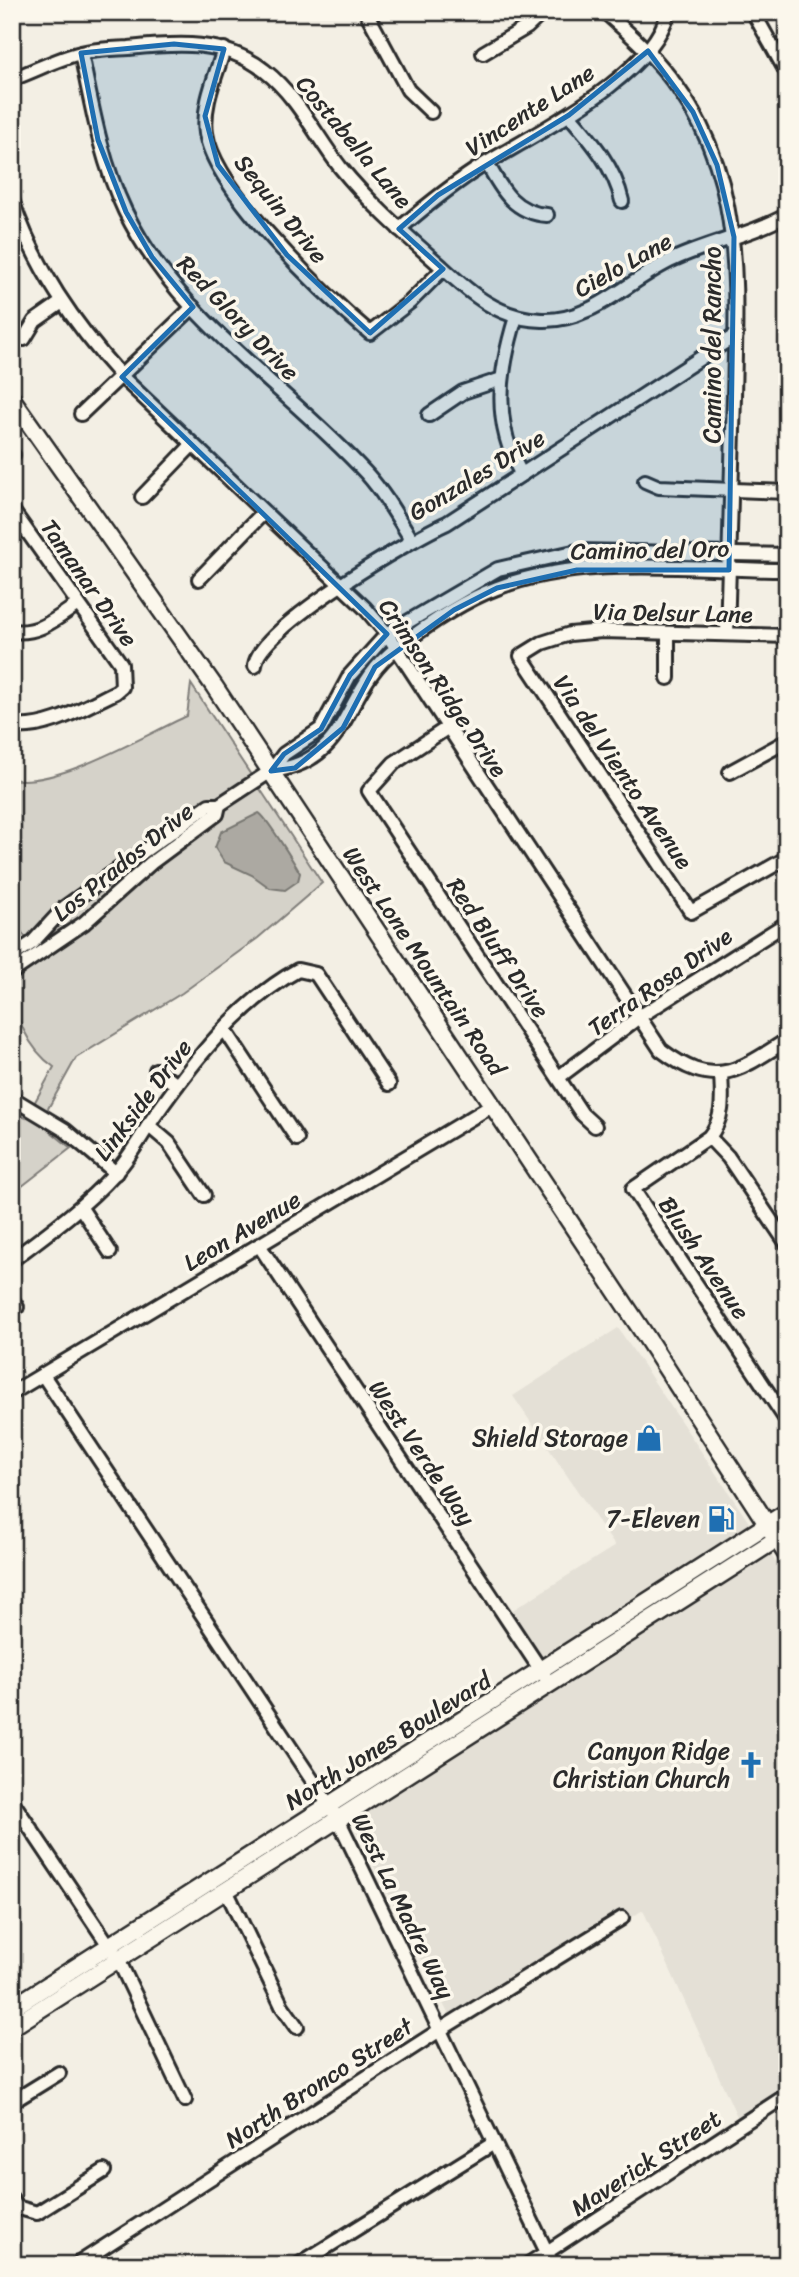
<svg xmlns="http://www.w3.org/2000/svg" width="799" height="2277" font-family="Sriracha,sans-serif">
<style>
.built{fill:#e4e0d6}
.green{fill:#d5d2c9;stroke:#807e7a;stroke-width:2}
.water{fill:#aca9a2;stroke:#787772;stroke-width:2}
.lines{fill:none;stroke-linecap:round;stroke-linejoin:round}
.minor-casing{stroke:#2b2b2b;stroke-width:18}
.major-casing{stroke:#2b2b2b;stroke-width:21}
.minor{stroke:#fbf7ec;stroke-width:12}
.major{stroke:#fbf7ec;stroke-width:16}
.marked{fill:#1f6fb2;fill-opacity:0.2;stroke:#1f6fb2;stroke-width:5;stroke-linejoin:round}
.labels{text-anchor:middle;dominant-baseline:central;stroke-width:7;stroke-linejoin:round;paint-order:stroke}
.street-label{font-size:24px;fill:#2b2b2b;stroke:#fbf7ec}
.poi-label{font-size:24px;fill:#2b2b2b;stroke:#fbf7ec;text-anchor:end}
</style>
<rect width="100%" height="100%" fill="#f3efe4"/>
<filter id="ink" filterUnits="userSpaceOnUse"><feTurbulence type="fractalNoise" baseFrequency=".0143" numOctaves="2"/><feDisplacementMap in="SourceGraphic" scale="14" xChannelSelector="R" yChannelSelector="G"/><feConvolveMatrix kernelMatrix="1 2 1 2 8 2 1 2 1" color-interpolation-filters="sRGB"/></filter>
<g filter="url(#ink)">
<polygon class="built" points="618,1328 787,1579 787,2091 740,2123 643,1910 457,2031 336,1791 528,1668 497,1620 615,1546 513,1396"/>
<path class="green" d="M191 684 322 883 258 938 182 993 76 1058 40 1123 71 1148 12 1194V1112L26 1118 54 1067C29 1050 12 1013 12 984L40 959 12 918V779C56 788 145 735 187 716Z"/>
<path class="water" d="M259 813C265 815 295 864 300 873L298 881 285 890 270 888 252 875 224 862 215 848 221 832Z"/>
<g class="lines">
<defs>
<g id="minor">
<polyline points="366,12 408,90 431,112"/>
<path d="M605 12C619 25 635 38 648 52 745 153 737 267 734 396 732 475 729 555 727 634"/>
<polyline points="753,12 787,73"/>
<path d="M224 49C216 76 202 105 206 133 214 190 325 295 370 333L410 302 443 269"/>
<path d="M81 53C92 107 101 161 125 211 177 319 287 387 366 473 384 493 397 516 411 539"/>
<polyline points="483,53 527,27 543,12"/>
<path d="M12 79C35 71 58 58 81 53 96 49 113 49 129 48 177 43 225 39 265 71 297 96 316 136 340 167 370 204 406 235 442 267 471 294 500 319 542 320 593 322 629 279 674 259 711 242 751 235 787 215"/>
<path d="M569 115C591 140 615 168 622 201"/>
<path d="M487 163C502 191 515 213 547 215"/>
<path d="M12 200C35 268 74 324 122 377L365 608 387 634 661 1050C714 1090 737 1072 787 1040"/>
<path d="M399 229C427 205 454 183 485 164 538 132 654 75 668 12"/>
<path d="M516 317C499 372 492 423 522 475"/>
<polyline points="24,339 35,321 62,302"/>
<polyline points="81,414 193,307"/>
<polyline points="429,415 463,392 502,379"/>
<polyline points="12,456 13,455"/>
<polyline points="645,481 659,487 787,492"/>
<polyline points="142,497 192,445"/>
<path d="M12 510 121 664 122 687 116 692C84 707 48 730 12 726"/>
<polyline points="199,579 263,513"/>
<path d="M12 631C39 635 57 618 78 604"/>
<polyline points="668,633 668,678"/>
<polyline points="787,636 602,631 570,634 542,643 521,656 691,912 787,858"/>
<path d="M255 666C255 630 413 538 447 523L736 335"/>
<polyline points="447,728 394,763 369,791 582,1114 595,1126"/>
<path d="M271 771C354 761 341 689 397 648 427 625 462 601 497 588 584 554 695 570 787 570"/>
<polyline points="730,772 787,741"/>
<polyline points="12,956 32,943 65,907 209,805 219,805 271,771 284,754 321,729 350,675 387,634 498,569 578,551 787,555"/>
<polyline points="12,972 84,923 151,863 217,814 219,805"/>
<polyline points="225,1030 297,1139"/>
<polyline points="156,1070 177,1085"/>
<path d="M721 1073C722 1097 725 1117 709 1137L633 1189 787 1421"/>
<polyline points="559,1077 639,1017 787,923"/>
<polyline points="12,1098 65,1130 116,1173"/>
<polyline points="148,1125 169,1143 204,1195"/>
<polyline points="709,1137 728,1157 787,1244"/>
<polyline points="81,1208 110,1252"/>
<polyline points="259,1245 550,1684"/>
<path d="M12 1260C48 1233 84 1207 114 1174 130 1158 141 1136 154 1117 192 1063 239 1002 298 970L316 974 389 1084"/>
<polyline points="12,1300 17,1307"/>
<polyline points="43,1375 338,1819 553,2265"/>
<polyline points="12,1393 493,1105"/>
<polyline points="12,1801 118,1959 185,2100"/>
<polyline points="226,1890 282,2006 297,2027"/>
<polyline points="12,2102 59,2073"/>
<polyline points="12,2199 16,2207 37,2213 104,2171"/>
<polyline points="76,2265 440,2030 622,1918"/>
<polyline points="298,2265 494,2143"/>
<polyline points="527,2265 787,2095"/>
</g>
<g id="major">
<polyline points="12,399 214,686 643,1332 787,1555"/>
<polyline points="12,2008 787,1512"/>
<polyline points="12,2027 786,1533"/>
</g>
</defs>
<use href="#minor" class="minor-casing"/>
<use href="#major" class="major-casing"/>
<use href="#minor" class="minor"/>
<use href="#major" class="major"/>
</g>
</g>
<path class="marked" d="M174 44 224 49 205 116 218 165 287 255 370 333 443 269 399 229 438 195 569 115 648 51 693 112 717 165 734 237 729 570H577L497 588 454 610 375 667 343 728 295 768 271 771 284 754 321 729 350 675 387 634 122 377 193 307 152 257 126 212 98 140 81 53Z"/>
<defs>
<symbol id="shop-bare" viewBox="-9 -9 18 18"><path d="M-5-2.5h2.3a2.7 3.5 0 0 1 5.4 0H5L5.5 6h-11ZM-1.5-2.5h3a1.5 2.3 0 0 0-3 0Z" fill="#1f6fb2" stroke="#fbf7ec" stroke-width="2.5" paint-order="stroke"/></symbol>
<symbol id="fuel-bare" viewBox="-9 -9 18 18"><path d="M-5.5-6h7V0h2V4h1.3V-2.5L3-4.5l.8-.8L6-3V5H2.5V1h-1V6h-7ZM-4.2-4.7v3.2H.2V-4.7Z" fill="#1f6fb2" stroke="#fbf7ec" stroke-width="2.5" paint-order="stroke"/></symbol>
<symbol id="church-bare" viewBox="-9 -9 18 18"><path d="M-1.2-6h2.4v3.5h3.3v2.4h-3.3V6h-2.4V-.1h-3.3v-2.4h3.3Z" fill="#1f6fb2" stroke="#fbf7ec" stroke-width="2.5" paint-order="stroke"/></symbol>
</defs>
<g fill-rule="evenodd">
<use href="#shop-bare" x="630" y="1419" width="38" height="38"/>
<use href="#fuel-bare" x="702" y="1500" width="38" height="38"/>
<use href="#church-bare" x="732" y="1746" width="38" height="38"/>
</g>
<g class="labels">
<g class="street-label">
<text transform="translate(530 110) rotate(-33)">Vincente Lane</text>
<text transform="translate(354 142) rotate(50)">Costabella Lane</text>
<text transform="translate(281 209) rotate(51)">Sequin Drive</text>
<text transform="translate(623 265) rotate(-29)">Cielo Lane</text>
<text transform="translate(238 318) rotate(46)">Red Glory Drive</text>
<text transform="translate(712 345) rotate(-90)">Camino del Rancho</text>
<text transform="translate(477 475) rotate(-31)">Gonzales Drive</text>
<text transform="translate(650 550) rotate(-1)">Camino del Oro</text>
<text transform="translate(89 583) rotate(55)">Tamanar Drive</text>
<text transform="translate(673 613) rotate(1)">Via Delsur Lane</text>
<text transform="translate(443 688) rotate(56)">Crimson Ridge Drive</text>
<text transform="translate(623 772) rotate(56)">Via del Viento Avenue</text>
<text transform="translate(123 862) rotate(-39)">Los Prados Drive</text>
<text transform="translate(498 948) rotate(56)">Red Bluff Drive</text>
<text transform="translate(424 961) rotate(56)">West Lone Mountain Road</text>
<text transform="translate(660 982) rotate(-35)">Terra Rosa Drive</text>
<text transform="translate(143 1100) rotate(-53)">Linkside Drive</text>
<text transform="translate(242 1231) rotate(-31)">Leon Avenue</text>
<text transform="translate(704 1258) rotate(56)">Blush Avenue</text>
<text transform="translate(422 1453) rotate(56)">West Verde Way</text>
<text transform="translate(388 1741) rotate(-32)">North Jones Boulevard</text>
<text transform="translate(403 1906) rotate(64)">West La Madre Way</text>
<text transform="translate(319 2083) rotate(-33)">North Bronco Street</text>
<text transform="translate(646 2163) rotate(-33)">Maverick Street</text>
</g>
<g class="poi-label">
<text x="628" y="1438">Shield Storage</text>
<text x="700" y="1519">7-Eleven</text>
<text x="730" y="1751">Canyon Ridge<tspan x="730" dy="28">Christian Church</tspan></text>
</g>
</g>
<rect width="799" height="2277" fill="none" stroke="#fbf7ec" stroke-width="42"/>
<rect x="21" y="21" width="757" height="2235" fill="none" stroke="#2b2b2b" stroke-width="2.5" filter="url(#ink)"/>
</svg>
